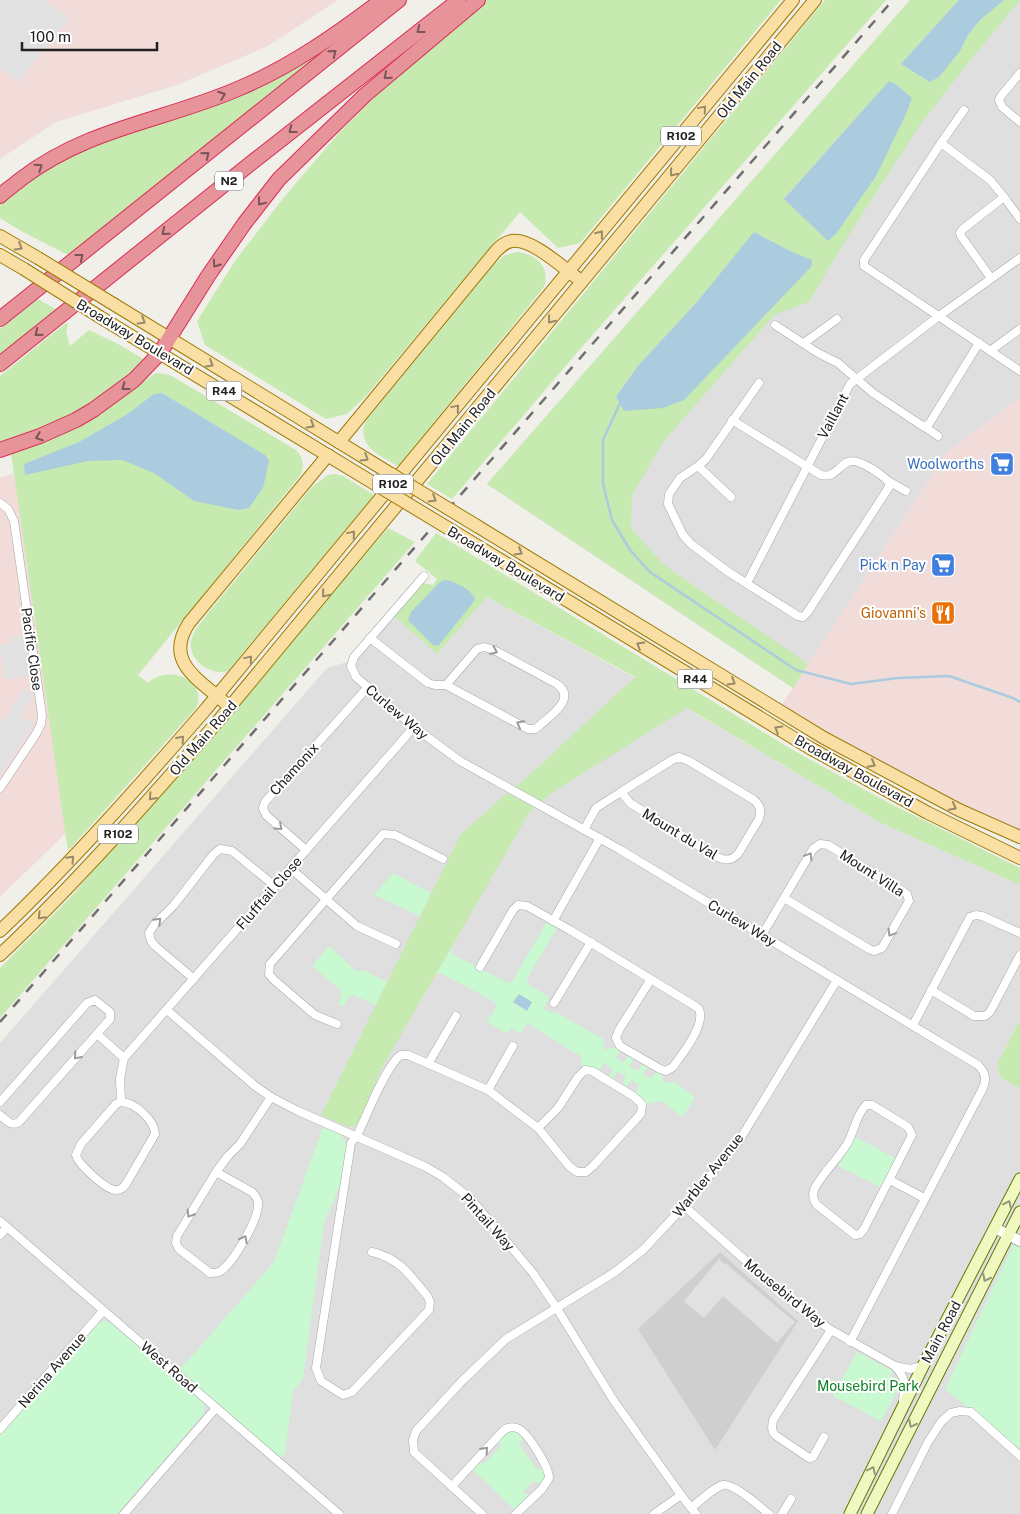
<svg xmlns="http://www.w3.org/2000/svg" width="1020" height="1514" font-family="'Public Sans',sans-serif">
<style>
.residential{fill:#dfdfdf}
.commercial{fill:#f1dcd9}
.religious{fill:#cfcfcf}
.grass{fill:#c6eab0;fill-rule:evenodd}
.park{fill:#c8f9d1}
.parking{fill:#e1e1e1}
.water{fill:#aaccde}
.lines{fill:none;stroke-linecap:round;stroke-linejoin:round}
.stream{stroke:#aaccde;stroke-width:2.5}
.minor-casing{stroke:#a8a8a8;stroke-width:9}
.tertiary-casing{stroke:#a8a8a8;stroke-width:12}
.secondary-casing{stroke:#607a07;stroke-width:13}
.primary-casing{stroke:#9c7a03;stroke-width:14}
.motorway-casing{stroke:#d82d55;stroke-width:16}
.minor{stroke:#fff;stroke-width:8}
.tertiary{stroke:#fff;stroke-width:10}
.secondary{stroke:#eff9bf;stroke-width:11}
.primary{stroke:#fadfa5;stroke-width:12}
.motorway{stroke:#e69399;stroke-width:14}
.rail{stroke:#6f6f6f;stroke-width:2.5;stroke-dasharray:10 10;stroke-linecap:butt}
.primary-bridge-casing{stroke:#9c7a03;stroke-width:14;stroke-linecap:butt}
.primary-bridge{stroke:#fadfa5;stroke-width:12}
.oneway{stroke:#7a5457}
.oneway2{stroke:#988a6a}
.oneway3{stroke:#9b9b9b}
.oneway4{stroke:#929878}
.labels{text-anchor:middle;dominant-baseline:central;stroke-width:4;stroke-linejoin:round;paint-order:stroke}
.shield{fill:#fff;stroke:#646464;stroke-width:1}
.shield-label{font-size:12px;font-weight:bold;fill:#212121}
.street-label{font-size:14px;fill:#212121;stroke:#fff}
.shop-label{font-size:14px;fill:#366cbe;stroke:#fff;text-anchor:end}
.food-label{font-size:14px;fill:#c56008;stroke:#fff;text-anchor:end}
.park-label{font-size:14px;fill:#0e8125;stroke:#fff}
</style>
<rect width="100%" height="100%" fill="#f1efe9"/>
<g class="residential">
<polygon points="910,0 1020,0 1020,398 947,452 793,688 487,484"/>
<polygon points="487,597 635,678 881,823 1020,885 1020,1020 997,1064 1001,1078 1020,1088 1020,1514 0,1514 0,1043 327,668 357,659 394,616 437,654"/>
</g>
<g class="commercial">
<polygon points="0,0 338,0 268,46 177,85 56,122 0,159"/>
<polygon points="1020,398 1020,835 779,709 947,452"/>
<polygon points="14,473 66,833 0,897 0,478"/>
</g>
<polygon class="religious" points="720,1252 798,1321 715,1450 638,1329"/>
<g class="grass">
<polygon points="480,0 781,0 580,243 558,248 520,212 366,396 347,414 326,419 205,345 197,321 235,261 285,196 339,133 394,77"/>
<polygon points="825,0 886,0 575,355 452,499 427,484"/>
<path d="M910 0H959L901 64 930 82 939 77 960 51 968 35 980 20 1004 0H1020L964 68 920 125 843 244 809 302 774 315 664 441 632 495 631 528 664 565 808 664 793 688 487 484ZM889 81 876 176 836 234 828 241 784 198ZM755 232 792 252 697 386 684 400 616 397 637 367 697 302Z"/>
<path d="M317 53 319 55 68 255 21 231 0 218V204C44 161 104 140 159 118 212 96 265 74 317 53Z"/>
<path d="M517 252C536 254 551 267 544 287L398 466C381 456 355 445 366 421L493 266 505 255Z"/>
<polygon points="38,299 57,310 0,355 0,329"/>
<polygon points="66,323 68,325 66,332 70,346 89,330 118,344 145,360 134,372 80,413 0,446 0,376"/>
<path d="M156 373 170 375 296 450C304 458 305 468 299 477L138 675 148 683C171 662 209 684 196 708L68 851 11 453 131 389Z"/>
<path d="M335 474 343 476 374 495 228 671C210 676 188 660 191 641 193 632 200 624 205 617L312 487 328 475Z"/>
<polygon points="388,528 415,542 0,1018 0,968 69,899"/>
<polygon points="436,533 791,749 889,803 1020,868 1020,885 881,823 687,708 550,794 541,802 514,788 523,781 635,677 487,597 437,654 394,616 423,583 433,585 437,579 415,561"/>
<polygon points="507,793 535,808 529,813 380,1071 359,1122 355,1126 349,1127 321,1115 461,834"/>
<polygon points="1020,1020 1020,1088 1001,1078 997,1064"/>
</g>
<g class="park">
<polygon points="393,873 431,893 420,916 374,895"/>
<polygon points="548,920 558,926 527,979 528,984 549,997 544,1008 552,1014 554,1011 603,1039 605,1050 617,1047 620,1050 616,1058 624,1063 629,1055 634,1058 629,1066 638,1071 643,1064 648,1067 643,1074 651,1079 656,1072 662,1074 663,1083 674,1082 695,1097 683,1117 661,1101 645,1105 643,1099 635,1093 639,1085 631,1080 626,1087 622,1084 626,1077 618,1071 613,1079 609,1076 613,1069 604,1063 599,1071 592,1066 582,1067 580,1056 527,1023 521,1034 511,1028 507,1034 487,1022 496,1007 495,1002 440,973 436,974 451,949 452,954 508,983 512,982"/>
<polygon points="329,946 356,971 364,970 387,982 375,1005 354,995 347,998 344,1006 338,1004 341,997 340,990 312,966"/>
<polygon points="323,1127 341,1135 347,1145 342,1181 324,1223 303,1378 293,1392 285,1453 281,1458 179,1371 274,1262"/>
<polygon points="855,1137 897,1159 882,1188 838,1166"/>
<polygon points="1016,1239 1020,1241 1020,1449 945,1389"/>
<polygon points="104,1321 111,1323 202,1401 205,1407 203,1415 117,1514 0,1514 0,1436 97,1324"/>
<polygon points="857,1352 893,1371 891,1376 896,1379 899,1388 881,1421 833,1396"/>
<polygon points="510,1429 520,1432 523,1438 519,1444 538,1471 542,1466 546,1475 541,1484 534,1481 523,1492 529,1495 515,1510 471,1468 478,1461 484,1464 502,1445 495,1441"/>
</g>
<g class="parking">
<polygon points="0,0 45,0 69,19 18,82 0,68"/>
<polygon points="24,636 29,676 5,679 0,645 12,644 11,638"/>
<polygon points="24,689 34,695 20,716 34,724 0,776 0,725"/>
<polygon points="719,1259 724,1264 725,1263 795,1322 777,1343 723,1296 704,1318 684,1301"/>
</g>
<g class="water">
<polygon points="959,0 1004,0 980,20 968,35 960,51 939,77 930,82 901,64"/>
<polygon points="889,81 897,85 912,98 906,114 876,176 836,234 828,241 784,199"/>
<polygon points="754,232 792,252 812,260 811,267 684,400 663,408 624,411 616,397 637,367 697,302"/>
<polygon points="162,393 265,455 269,461 263,488 249,508 238,510 194,501 154,473 122,460 88,461 25,475 24,464 79,442 126,415 154,394"/>
<path d="M445 580C455 581 474 591 475 600L439 645 434 646 408 620 411 612 440 582Z"/>
<polygon points="519,994 532,1002 527,1011 513,1002"/>
</g>
<g class="lines">
<polyline class="stream" points="621,401 603,440 603,484 612,520 630,550 650,572 796,670 851,684 898,678 949,676 1013,698 1020,702"/>
<defs>
<g id="minor">
<polyline points="1020,73 1001,96 999,100 1002,107 1020,122"/>
<polyline points="941,143 964,110"/>
<polyline points="1004,197 1020,219"/>
<polyline points="991,278 961,236 960,233 963,229 1004,197 990,180 941,143 864,260 864,266 1020,371"/>
<polyline points="775,325 818,353 838,363 873,393 924,427 929,424 979,343"/>
<polyline points="804,343 837,319"/>
<polyline points="990,351 1020,329"/>
<path d="M732 420 821 475C835 478 837 467 848 462 858 457 882 475 889 482V487L807 613 803 617 798 616 727 571 691 544 683 535 668 504 669 494 680 478 698 466 706 459 759 383"/>
<polyline points="925,427 938,436"/>
<polyline points="698,466 731,497"/>
<polyline points="888,481 906,491"/>
<polyline points="0,503 8,509 14,521 42,715 41,724 36,734 0,788"/>
<path d="M424 576 354 657 351 666 356 677 414 727 460 761 619 849 978 1065C986 1073 987 1080 982 1090L850 1342"/>
<polyline points="747,583 850,384 939,316 1020,258"/>
<path d="M370 638 428 683 435 685H446L528 729H535L539 726C551 715 577 699 557 684L494 650 484 647 477 649 446 685"/>
<path d="M679 757 689 761 754 800C761 806 761 811 759 819L738 854C731 861 725 861 715 856L630 803 621 792 672 760Z"/>
<polyline points="584,830 596,808 621,792"/>
<polyline points="306,850 266,815 263,808 265,802 368,687"/>
<polyline points="290,868 357,926 396,944"/>
<polyline points="553,921 600,838"/>
<path d="M762 935C779 906 796 878 813 849L820 844 828 845 904 892 907 894 909 901 882 948 874 951 869 949 784 898"/>
<path d="M480 967 513 910 518 905 527 906 570 930 695 1006 699 1009C706 1025 682 1054 673 1067L666 1071 660 1069 620 1046 616 1038 619 1030 651 979"/>
<polyline points="194,979 155,946 151,941 149,933 154,925 174,905 213,855 220,849 232,851 275,886"/>
<polyline points="931,990 974,1016 985,1016 990,1012 1020,955"/>
<polyline points="554,1003 591,942"/>
<polyline points="167,1010 255,1086 271,1097 298,1111 426,1167 443,1177 471,1199 533,1273 556,1307 614,1401 681,1495 696,1514"/>
<polyline points="337,1024 315,1015 274,980 269,974 270,964 383,834 395,835 443,859"/>
<polyline points="913,1025 970,917 976,915 982,916 1020,933"/>
<polyline points="97,1034 124,1058"/>
<polyline points="428,1064 456,1016"/>
<polyline points="488,1090 513,1046"/>
<path d="M0 1102 87 1003 95 1000 110 1012V1019L19 1122C11 1127 6 1120 0 1115"/>
<polyline points="121,1102 120,1079 124,1058 414,727"/>
<path d="M121 1102C135 1102 155 1121 155 1134L126 1184C123 1188 121 1190 116 1190 106 1190 78 1164 76 1155L81 1144 116 1104Z"/>
<path d="M866 1105H872L908 1127 912 1135 864 1229 860 1234 855 1235 817 1205C813 1200 812 1196 814 1190 820 1176 838 1159 847 1144 854 1132 856 1115 866 1105Z"/>
<path d="M216 1172 252 1192C255 1195 257 1197 258 1202 260 1218 234 1261 221 1271 218 1273 214 1273 210 1273L179 1249 176 1243 177 1236 216 1172 228 1156 240 1144 271 1097"/>
<polyline points="890,1180 924,1198"/>
<polyline points="684,1206 799,1308 831,1330 895,1366 910,1369 923,1366"/>
<polyline points="0,1221 339,1514"/>
<polyline points="0,1235 7,1227"/>
<path d="M372 1252C399 1258 411 1276 428 1297L430 1302 429 1310 352 1392 343 1395 321 1381 316 1368 351 1143 357 1136C365 1119 387 1063 401 1055H408L488 1090 538 1128 569 1166 577 1172H586L593 1166 638 1117 641 1113 642 1104 633 1096 592 1071 585 1070 578 1077 558 1108 538 1128"/>
<path d="M895 1366C906 1379 906 1383 903 1400"/>
<polyline points="0,1429 103,1311"/>
<path d="M824 1437 813 1457 809 1458 775 1435C771 1430 772 1427 773 1420L831 1330"/>
<path d="M452 1486 502 1432C506 1428 511 1426 517 1428 527 1431 549 1467 549 1478L542 1489 516 1514"/>
<path d="M691 1508C699 1502 714 1487 723 1485 734 1483 760 1507 769 1514"/>
<polyline points="124,1514 216,1408"/>
<polyline points="482,1514 414,1452 413,1440 416,1431 462,1381 506,1339 615,1272 643,1250 684,1206 739,1141 837,980"/>
<polyline points="654,1514 681,1495"/>
<polyline points="782,1514 791,1499"/>
<polyline points="892,1514 928,1442 941,1422 951,1413 960,1411 971,1412 1020,1456"/>
</g>
<polyline id="tertiary" points="995,1228 1020,1241"/>
<g id="secondary">
<polyline points="850,1514 923,1366 1020,1179"/>
<polyline points="867,1514 1020,1212"/>
</g>
<g id="primary">
<polyline points="0,236 38,258"/>
<polyline points="0,255 24,269"/>
<polyline points="115,305 391,474"/>
<polyline points="100,317 380,487"/>
<path d="M339 442 496 251C501 246 505 242 512 241 531 238 561 266 576 277"/>
<polyline points="477,526 824,738 959,810 1020,837"/>
<polyline points="466,539 810,748 928,813 1020,858"/>
<path d="M224 702C197 678 164 661 189 623L328 455"/>
<path d="M0 931C73 861 140 785 206 709L793 0"/>
<path d="M0 955C78 881 148 801 219 720L815 0"/>
</g>
<g id="motorway">
<path d="M0 196C6 190 14 185 21 179 89 127 165 121 240 88 292 66 337 34 382 0"/>
<polyline points="0,319 399,0"/>
<polyline points="0,364 250,164 459,0"/>
<polyline points="0,450 40,436 76,420 93,410 134,380 160,353 208,276 244,224 279,179 365,95 478,0"/>
</g>
</defs>
<use href="#minor" class="minor-casing"/>
<use href="#tertiary" class="tertiary-casing"/>
<use href="#secondary" class="secondary-casing"/>
<use href="#primary" class="primary-casing"/>
<use href="#motorway" class="motorway-casing"/>
<use href="#minor" class="minor"/>
<use href="#tertiary" class="tertiary"/>
<use href="#secondary" class="secondary"/>
<use href="#primary" class="primary"/>
<use href="#motorway" class="motorway"/>
<polyline class="rail" points="0,1022 893,0"/>
<defs>
<g id="primary-bridge">
<polyline points="38,258 115,305"/>
<polyline points="24,269 100,317"/>
<polyline points="391,474 477,526"/>
<polyline points="380,487 466,539"/>
</g>
</defs>
<use href="#primary-bridge" class="primary-bridge-casing"/>
<use href="#primary-bridge" class="primary-bridge"/>
</g>
<defs><path id="oneway-chevron" d="M-2-3.5L2.5 0L-2 3.5" fill="none" stroke-width="1.6" stroke-linecap="round" stroke-linejoin="round" transform="scale(1.25)"/></defs>
<g class="oneway">
<use href="#oneway-chevron" transform="translate(420 30) rotate(142)"/>
<use href="#oneway-chevron" transform="translate(333 53) rotate(-39)"/>
<use href="#oneway-chevron" transform="translate(387 76) rotate(140)"/>
<use href="#oneway-chevron" transform="translate(222 95) rotate(-20)"/>
<use href="#oneway-chevron" transform="translate(292 130) rotate(142)"/>
<use href="#oneway-chevron" transform="translate(206 155) rotate(-39)"/>
<use href="#oneway-chevron" transform="translate(39 167) rotate(-34)"/>
<use href="#oneway-chevron" transform="translate(261 202) rotate(128)"/>
<use href="#oneway-chevron" transform="translate(165 232) rotate(141)"/>
<use href="#oneway-chevron" transform="translate(80 257) rotate(-38)"/>
<use href="#oneway-chevron" transform="translate(216 264) rotate(125)"/>
<use href="#oneway-chevron" transform="translate(38 333) rotate(141)"/>
<use href="#oneway-chevron" transform="translate(125 387) rotate(143)"/>
<use href="#oneway-chevron" transform="translate(39 437) rotate(159)"/>
</g>
<g class="oneway2">
<use href="#oneway-chevron" transform="translate(703 109) rotate(-50)"/>
<use href="#oneway-chevron" transform="translate(673 173) rotate(129)"/>
<use href="#oneway-chevron" transform="translate(600 234) rotate(-51)"/>
<use href="#oneway-chevron" transform="translate(19 247) rotate(31)"/>
<use href="#oneway-chevron" transform="translate(551 320) rotate(129)"/>
<use href="#oneway-chevron" transform="translate(142 321) rotate(32)"/>
<use href="#oneway-chevron" transform="translate(210 364) rotate(31)"/>
<use href="#oneway-chevron" transform="translate(456 408) rotate(-50)"/>
<use href="#oneway-chevron" transform="translate(311 425) rotate(31)"/>
<use href="#oneway-chevron" transform="translate(365 458) rotate(32)"/>
<use href="#oneway-chevron" transform="translate(433 499) rotate(31)"/>
<use href="#oneway-chevron" transform="translate(352 534) rotate(-50)"/>
<use href="#oneway-chevron" transform="translate(519 552) rotate(31)"/>
<use href="#oneway-chevron" transform="translate(325 594) rotate(129)"/>
<use href="#oneway-chevron" transform="translate(640 645) rotate(-149)"/>
<use href="#oneway-chevron" transform="translate(249 659) rotate(-50)"/>
<use href="#oneway-chevron" transform="translate(732 682) rotate(31)"/>
<use href="#oneway-chevron" transform="translate(778 729) rotate(-149)"/>
<use href="#oneway-chevron" transform="translate(181 739) rotate(-49)"/>
<use href="#oneway-chevron" transform="translate(872 764) rotate(28)"/>
<use href="#oneway-chevron" transform="translate(152 797) rotate(132)"/>
<use href="#oneway-chevron" transform="translate(953 807) rotate(28)"/>
<use href="#oneway-chevron" transform="translate(71 859) rotate(-47)"/>
<use href="#oneway-chevron" transform="translate(41 916) rotate(134)"/>
</g>
<g class="oneway3">
<use href="#oneway-chevron" transform="translate(494 651) rotate(24)"/>
<use href="#oneway-chevron" transform="translate(520 724) rotate(-152)"/>
<use href="#oneway-chevron" transform="translate(279 827) rotate(42)"/>
<use href="#oneway-chevron" transform="translate(809 856) rotate(-59)"/>
<use href="#oneway-chevron" transform="translate(158 921) rotate(-45)"/>
<use href="#oneway-chevron" transform="translate(891 933) rotate(121)"/>
<use href="#oneway-chevron" transform="translate(77 1056) rotate(131)"/>
<use href="#oneway-chevron" transform="translate(190 1214) rotate(122)"/>
<use href="#oneway-chevron" transform="translate(244 1239) rotate(-63)"/>
<use href="#oneway-chevron" transform="translate(485 1450) rotate(-48)"/>
</g>
<g class="oneway4">
<use href="#oneway-chevron" transform="translate(1008 1204) rotate(-64)"/>
<use href="#oneway-chevron" transform="translate(986 1278) rotate(117)"/>
<use href="#oneway-chevron" transform="translate(912 1424) rotate(117)"/>
<use href="#oneway-chevron" transform="translate(872 1470) rotate(-64)"/>
</g>
<defs>
<symbol id="supermarket-square" viewBox="-11 -11 22 22"><rect x="-9" y="-9" width="18" height="18" rx="4" fill="#3f7fe0" stroke="#fff"/><path d="M-6-5.5h2.5l.6 2H6L4.5 2H-2.5L-4.4-4H-6ZM-1.5 3.2a1.3 1.3 0 1 0 .1 0ZM3 3.2a1.3 1.3 0 1 0 .1 0Z" fill="#fff"/></symbol>
<symbol id="restaurant-square" viewBox="-11 -11 22 22"><rect x="-9" y="-9" width="18" height="18" rx="4" fill="#e8710a" stroke="#fff"/><path d="M-5-6h1v4h1v-4h1v4h1v-4h1v5L-1.5 .5V6h-2V.5L-5-1ZM5-6V6H3V1.5H1.5Q1.5-4 5-6Z" fill="#fff"/></symbol>
</defs>
<g fill-rule="evenodd">
<use href="#supermarket-square" x="988" y="450" width="28" height="28"/>
<use href="#supermarket-square" x="929" y="551" width="28" height="28"/>
<use href="#restaurant-square" x="929" y="599" width="28" height="28"/>
</g>
<g class="labels">
<g class="shield">
<rect x="661" y="126.5" width="40" height="19" rx="4"/>
<rect x="215" y="171.5" width="28" height="19" rx="4"/>
<rect x="206.5" y="381.5" width="35" height="19" rx="4"/>
<rect x="373" y="474.5" width="40" height="19" rx="4"/>
<rect x="677.5" y="669.5" width="35" height="19" rx="4"/>
<rect x="98" y="824.5" width="40" height="19" rx="4"/>
</g>
<g class="shield-label">
<text x="681" y="136">R102</text>
<text x="229" y="181">N2</text>
<text x="224" y="391">R44</text>
<text x="393" y="484">R102</text>
<text x="695" y="679">R44</text>
<text x="118" y="834">R102</text>
</g>
<g class="street-label">
<text transform="translate(749 80) rotate(-51)">Old Main Road</text>
<text transform="translate(135 337) rotate(31)">Broadway Boulevard</text>
<text transform="translate(833 416) rotate(-62)">Vaillant</text>
<text transform="translate(463 427) rotate(-51)">Old Main Road</text>
<text transform="translate(506 564) rotate(31)">Broadway Boulevard</text>
<text transform="translate(32 649) rotate(82)">Pacific Close</text>
<text transform="translate(397 712) rotate(40)">Curlew Way</text>
<text transform="translate(203 738) rotate(-49)">Old Main Road</text>
<text transform="translate(294 769) rotate(-48)">Chamonix</text>
<text transform="translate(854 771) rotate(29)">Broadway Boulevard</text>
<text transform="translate(680 834) rotate(31)">Mount du Val</text>
<text transform="translate(872 873) rotate(33)">Mount Villa</text>
<text transform="translate(269 893) rotate(-49)">Flufftail Close</text>
<text transform="translate(742 923) rotate(31)">Curlew Way</text>
<text transform="translate(708 1175) rotate(-51)">Warbler Avenue</text>
<text transform="translate(488 1222) rotate(48)">Pintail Way</text>
<text transform="translate(785 1293) rotate(39)">Mousebird Way</text>
<text transform="translate(941 1332) rotate(-62)">Main Road</text>
<text transform="translate(169 1367) rotate(41)">West Road</text>
<text transform="translate(52 1370) rotate(-49)">Nerina Avenue</text>
</g>
<g class="shop-label">
<text x="984" y="464">Woolworths</text>
<text x="926" y="565">Pick n Pay</text>
</g>
<g class="food-label">
<text x="926" y="613">Giovanni's</text>
</g>
<g class="park-label">
<text x="868" y="1386">Mousebird Park</text>
</g>
</g>
<path d="M22 42v8h135v-8" fill="none" stroke="#212121" stroke-width="2.5"/>
<text x="30" y="42" font-size="15" fill="#212121" stroke="#ffffff" stroke-width="4" paint-order="stroke">100 m</text>
</svg>
